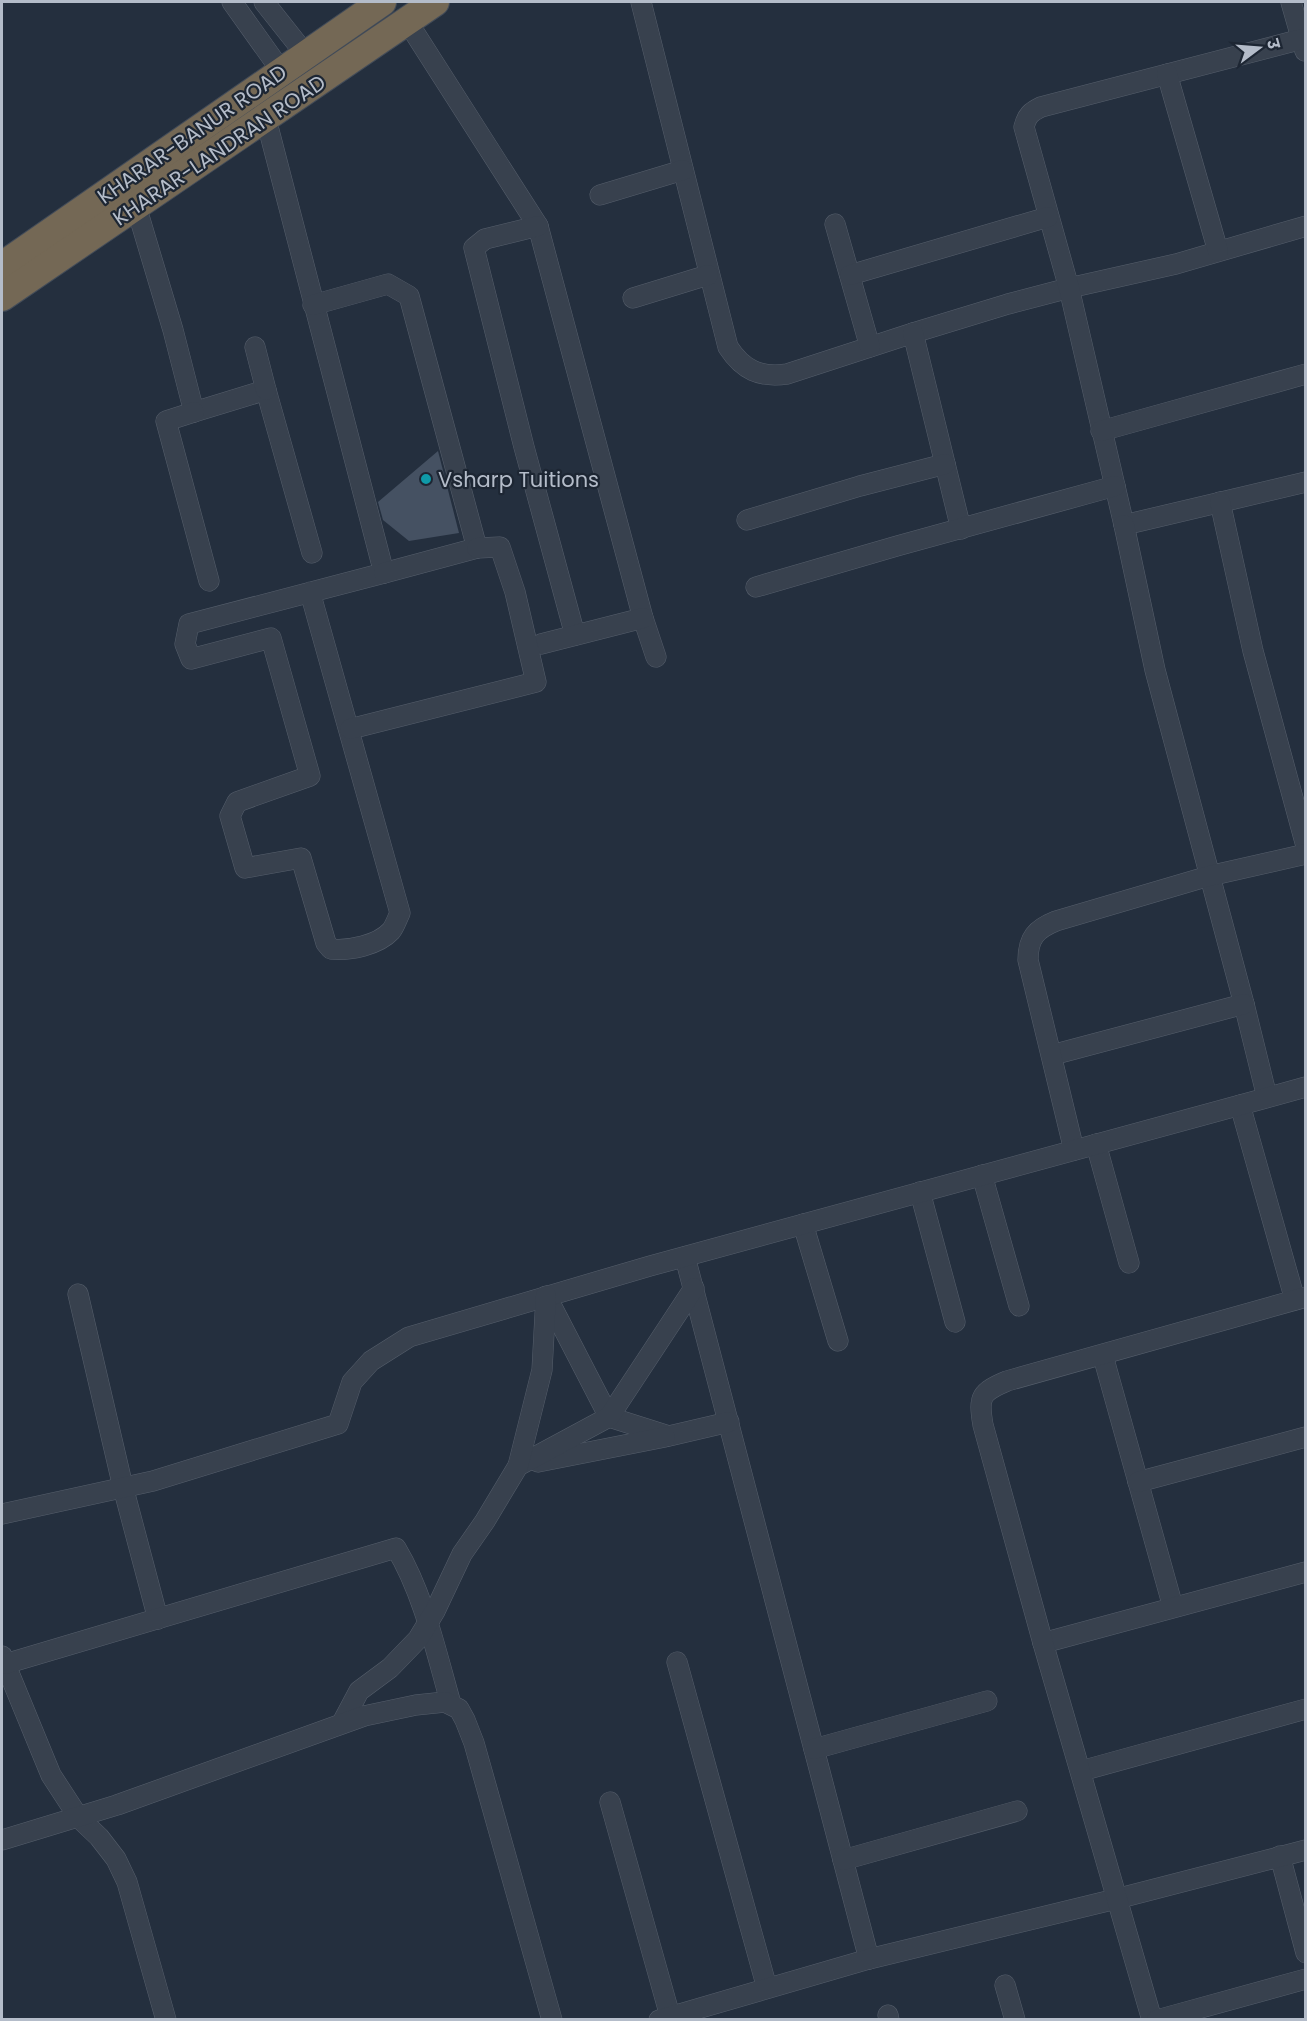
<svg xmlns="http://www.w3.org/2000/svg" width="1307" height="2021" font-family="Poppins,'Noto Sans Devanagari',sans-serif">
<style>
.building{fill:#455162}
.lines{fill:none;stroke-linecap:round;stroke-linejoin:round}
.minor-casing{stroke:#565f6c;stroke-width:21}
.highway-casing{stroke:#434c59;stroke-width:30}
.minor{stroke:#38414e;stroke-width:20}
.highway{stroke:#746855;stroke-width:28}
.culture-dot{fill:#0f9aa8;stroke:#1d2633;stroke-width:2}
.labels{text-anchor:middle;dominant-baseline:central;stroke-width:4.5;stroke-linejoin:round;paint-order:stroke}
.street-label{font-size:21px;fill:#b4bcc9;stroke:#1d2633}
.poi-label{font-size:21px;fill:#b4bcc9;stroke:#1d2633;text-anchor:start}
</style>
<rect width="100%" height="100%" fill="#242f3e"/>
<polygon class="building" points="438,451 459,533 409,541 383,520 378,502"/>
<g class="lines">
<defs>
<g id="minor">
<polyline points="232,2 282,72"/>
<polyline points="264,2 306,55"/>
<path d="M641 2 728 347C743 370 760 378 787 374L913 333 1008 304 1069 288 1176 264 1306 226"/>
<polyline points="1291,2 1305,51"/>
<polyline points="407,21 538,226 643,618 656,657"/>
<path d="M1302 39 1041 107C1031 112 1027 115 1024 127L1069 288 1124 525 1306 482"/>
<polyline points="1167,74 1218,251"/>
<path d="M266 119 384 573 189 624 185 644 191 659 271 638 310 776 237 802 230 816 245 868 301 858 326 943 331 949C350 951 378 945 391 931 395 926 397 919 400 913L310 592"/>
<polyline points="600,195 683,170"/>
<polyline points="136,206 173,330 194,412 266,390 312,553"/>
<polyline points="835,224 870,347"/>
<polyline points="538,226 485,239 474,248 524,447 575,635"/>
<polyline points="850,275 1048,217"/>
<polyline points="633,298 708,275"/>
<polyline points="313,305 388,284 409,296 477,548 384,573"/>
<polyline points="913,333 961,529"/>
<polyline points="255,347 266,390"/>
<polyline points="194,412 166,421 209,581"/>
<polyline points="1101,431 1306,374"/>
<polyline points="1220,502 1253,651 1306,846"/>
<polyline points="747,520 860,486 945,464"/>
<polyline points="1124,525 1155,670 1244,1004 1267,1097"/>
<polyline points="756,587 897,546 1115,486"/>
<polyline points="541,644 643,618"/>
<polyline points="350,729 536,682 515,592 500,547 477,548"/>
<polyline points="1052,1055 1244,1004"/>
<polyline points="1240,1105 1295,1300"/>
<polyline points="1096,1144 1129,1263"/>
<path d="M1074 1150 1028 960C1028 938 1036 929 1056 921L1209 876 1306 854"/>
<polyline points="982,1175 1019,1306"/>
<polyline points="920,1192 955,1322"/>
<polyline points="803,1224 838,1341"/>
<polyline points="685,1257 869,1959"/>
<polyline points="78,1294 123,1487 158,1619"/>
<polyline points="548,1299 609,1417 669,1436 729,1422"/>
<polyline points="1103,1356 1173,1607"/>
<polyline points="538,1462 665,1437"/>
<polyline points="518,1466 609,1417 694,1288"/>
<polyline points="1138,1482 1306,1437"/>
<polyline points="2,1514 153,1481 338,1424 352,1382 371,1361 409,1337 650,1266 1306,1087"/>
<polyline points="1043,1643 1306,1572"/>
<polyline points="2,1656 51,1775 79,1818 99,1837 116,1859 127,1882 166,2020"/>
<polyline points="677,1662 767,1988"/>
<path d="M5 1664 396 1548C424 1595 436 1652 451 1704"/>
<polyline points="342,1723 359,1691 390,1668 418,1639 435,1611 462,1554 485,1521 518,1466 542,1370 546,1296"/>
<polyline points="814,1749 987,1701"/>
<polyline points="1081,1771 1306,1709"/>
<polyline points="610,1802 670,2016"/>
<polyline points="2,1840 117,1805 364,1716 416,1705 445,1702 459,1709 465,1720 474,1743 552,2020"/>
<polyline points="1280,1856 1306,1953"/>
<polyline points="843,1860 1017,1811"/>
<polyline points="1005,1985 1015,2020"/>
<polyline points="888,2015 889,2020"/>
<polyline points="659,2020 869,1959 1116,1899 1306,1850"/>
<path d="M1152 2020 1043 1643 983 1425C978 1396 981 1392 1007 1381L1306 1297"/>
<polyline points="1157,2020 1306,1979"/>
</g>
<g id="highway">
<polyline points="2,266 382,2"/>
<polyline points="2,297 435,2"/>
</g>
</defs>
<use href="#minor" class="minor-casing"/>
<use href="#highway" class="highway-casing"/>
<use href="#minor" class="minor"/>
<use href="#highway" class="highway"/>
</g>
<circle class="culture-dot" cx="426" cy="479" r="6"/>
<g class="labels">
<g class="street-label">
<text transform="translate(192 134) rotate(-35)">KHARAR-BANUR ROAD</text>
<text transform="translate(219 150) rotate(-34)">KHARAR-LANDRAN ROAD</text>
</g>
<g class="poi-label">
<text x="438" y="479">Vsharp Tuitions</text>
</g>
</g>
<rect width="1307" height="2021" fill="none" stroke="#b4bcc9" stroke-width="6"/>
<g transform="translate(1259 48) rotate(74)" stroke="#1d2633" stroke-width="4.5" paint-order="stroke">
<path d="M0-4.5L10 22L0 15L-10 22Z" fill="#b4bcc9"/>
<text y="-9" font-size="16" font-weight="bold" text-anchor="middle" fill="#b4bcc9">उ</text>
</g>
</svg>
